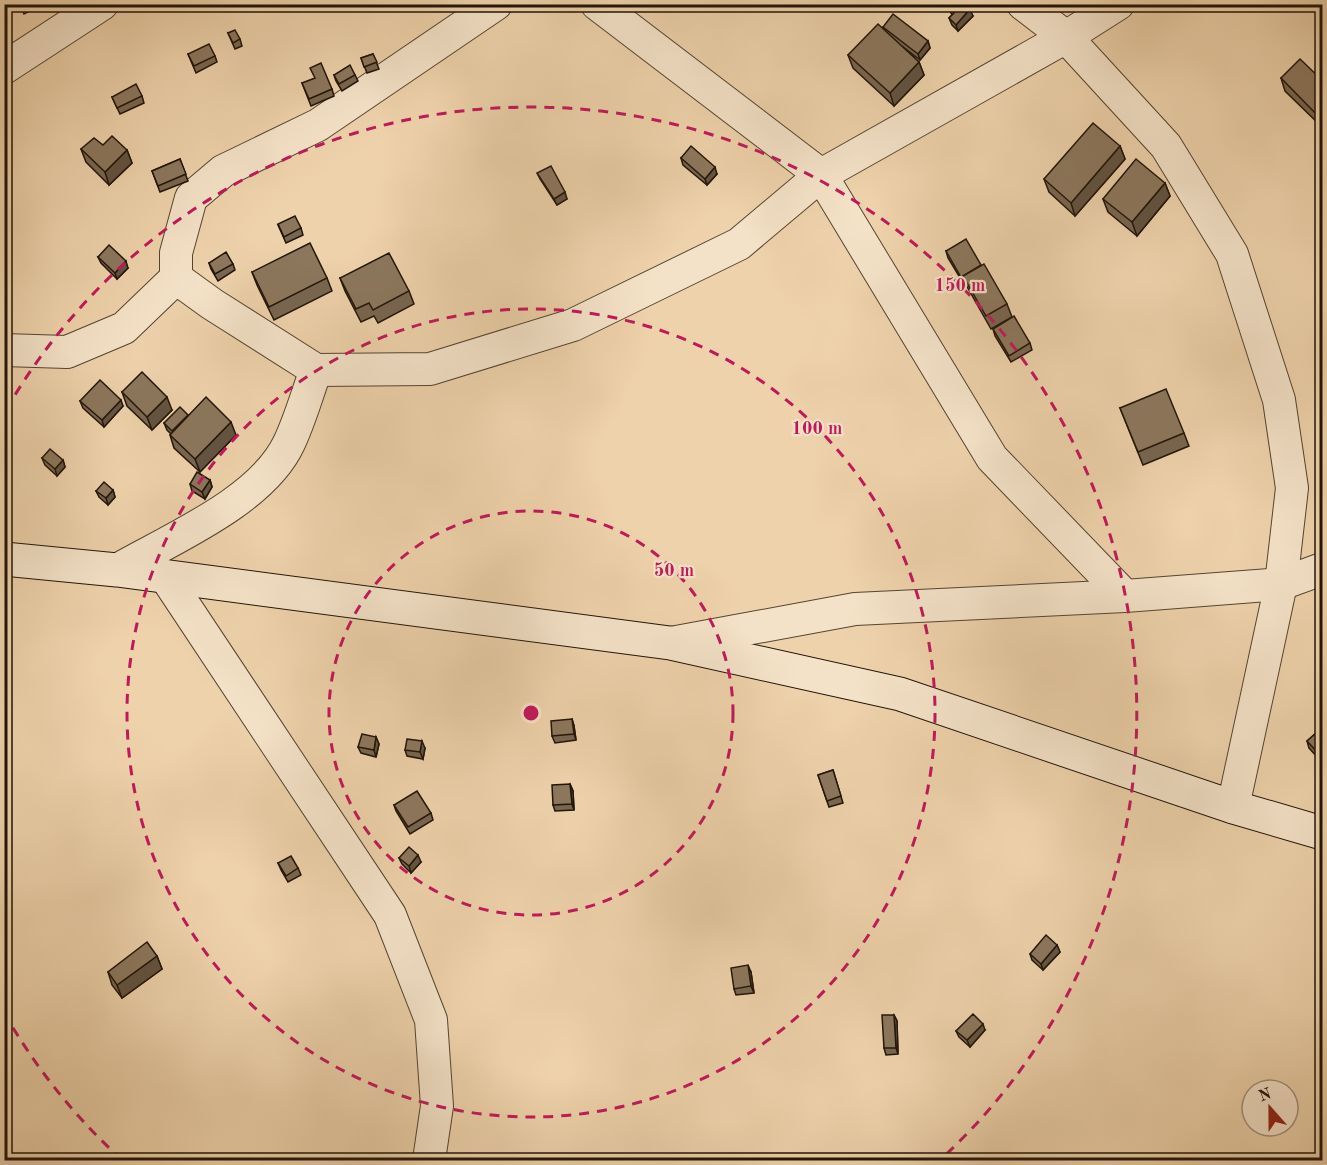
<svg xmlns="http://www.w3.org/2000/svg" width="1327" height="1165" font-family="'Old Standard TT',serif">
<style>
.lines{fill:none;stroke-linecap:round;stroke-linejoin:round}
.street-casing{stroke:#544432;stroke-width:34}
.secondary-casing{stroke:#211409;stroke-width:35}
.street{stroke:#f4e2c8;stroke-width:32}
.secondary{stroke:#f4e2c8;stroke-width:33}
.wall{fill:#786650;stroke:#211409;stroke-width:1.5}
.shaded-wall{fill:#625341;stroke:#211409;stroke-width:1.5}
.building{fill:#8c775d;stroke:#211409;stroke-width:1.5}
.ring{fill:none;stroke:#c2185b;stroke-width:3;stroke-dasharray:10 8}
.centre{fill:#c2185b;stroke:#f4e2c8;stroke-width:3}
.ring-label{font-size:18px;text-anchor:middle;font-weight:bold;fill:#c2185b;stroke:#f4e2c8;stroke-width:4.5;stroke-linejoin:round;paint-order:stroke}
</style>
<rect width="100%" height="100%" fill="#eed2ab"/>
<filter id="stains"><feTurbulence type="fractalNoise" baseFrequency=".00333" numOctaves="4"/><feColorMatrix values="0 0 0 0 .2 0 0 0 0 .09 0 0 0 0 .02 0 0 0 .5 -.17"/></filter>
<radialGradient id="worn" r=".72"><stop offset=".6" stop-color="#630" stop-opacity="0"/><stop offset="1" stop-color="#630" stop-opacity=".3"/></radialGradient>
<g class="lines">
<defs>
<g id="street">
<polyline points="597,4 821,175 992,458 1125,596"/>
<polyline points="1023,4 1066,37 1166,146 1232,254 1279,400 1292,488 1281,584 1233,807"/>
<polyline points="4,68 102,4"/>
<polyline points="176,278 176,253 191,198 223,171 318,125 496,4"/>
<polyline points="4,350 67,352 124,328 176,278 212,304 316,370 430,369 573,325 739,244 821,175 1066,37 1118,4"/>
<path d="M117 570C171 539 262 501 289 443 300 420 307 394 316 370"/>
<polyline points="165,576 390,915 431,1020 437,1106 429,1160"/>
<polyline points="671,643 855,609 1125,596 1281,584 1322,569"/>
</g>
<polyline id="secondary" points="4,559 117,570 670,643 900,694 1233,807 1322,833"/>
</defs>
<use href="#street" class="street-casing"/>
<use href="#secondary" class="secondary-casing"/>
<use href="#street" class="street"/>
<use href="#secondary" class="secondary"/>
</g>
<g class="wall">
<polygon points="20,4 39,4 40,6 24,14"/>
<polygon points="948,7 973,16 958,31 952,25 949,18 952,15"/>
<polygon points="883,27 928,41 930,48 920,60 902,46 919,62 924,75 894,106 853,68 848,55 883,29"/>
<polygon points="228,33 240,39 242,46 235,49"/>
<polygon points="188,54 215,56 217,62 196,73"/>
<polygon points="373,54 379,69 367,73 361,58"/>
<polygon points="334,75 355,75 358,81 342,91 336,81"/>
<polygon points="1281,78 1323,81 1323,128 1285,91"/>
<polygon points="302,83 332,89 334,96 311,106"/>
<polygon points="142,96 144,103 120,114 112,97"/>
<polygon points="103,145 127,150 132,163 109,185 86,162 81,149"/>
<polygon points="1120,146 1125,159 1075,216 1049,192 1044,179"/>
<polygon points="681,158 717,174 707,185 683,165"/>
<polygon points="180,159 188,181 160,192 152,171"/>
<polygon points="537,173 567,199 557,205 540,179"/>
<polygon points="1165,183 1170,196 1137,236 1108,212 1103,199"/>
<polygon points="278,225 301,228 303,235 286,243"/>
<polygon points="946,251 981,265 1007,304 1012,317 991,329 966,285 965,286 948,258"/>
<polygon points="98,257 128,268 117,279 101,263"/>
<polygon points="209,263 233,264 235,270 218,281 211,269"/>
<polygon points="252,272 327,278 332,291 274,320 257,285"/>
<polygon points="340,278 409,291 414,304 378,323 374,316 361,322 345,291"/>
<polygon points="993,329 1030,343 1032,350 1011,362 995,336"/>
<polygon points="122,392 172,410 152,430 127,406"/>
<polygon points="80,401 123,406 104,427 83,408"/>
<polygon points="1120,408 1184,433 1189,446 1143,465"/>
<polygon points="188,415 188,416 236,435 200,472 174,448 170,435 171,434 167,430 164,423"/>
<polygon points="42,458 63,460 65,467 57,476 45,465"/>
<polygon points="210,480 212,487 205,499 192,491 190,484"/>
<polygon points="113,490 115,497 108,505 99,497 96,491"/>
<polygon points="572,719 574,726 576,740 555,743 552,736"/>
<polygon points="1323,727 1323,760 1321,761 1309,748 1307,741"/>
<polygon points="376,737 379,744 376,757 361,753 358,747"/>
<polygon points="425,748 423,759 407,756 405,750"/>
<polygon points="833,770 843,803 829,807 818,775"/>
<polygon points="570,784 573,791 574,810 555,811 553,805"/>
<polygon points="394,805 431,813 433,820 410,834 396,811"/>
<polygon points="399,858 421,862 411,873 402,864"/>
<polygon points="278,863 298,868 301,875 288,882 281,870"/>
<polygon points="1057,945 1060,952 1043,970 1032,960 1030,954"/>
<polygon points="157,956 162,969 122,998 112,985 108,972"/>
<polygon points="751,972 754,993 736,995 734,989"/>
<polygon points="894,1015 897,1021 898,1054 886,1055 884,1048"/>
<polygon points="985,1030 970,1047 959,1037 956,1031"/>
</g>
<g class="shaded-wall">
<polygon points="970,9 973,16 958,31 956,25"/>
<polygon points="928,41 930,48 920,60 918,54"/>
<polygon points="919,62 924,75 894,106 890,93"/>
<polygon points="1323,113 1323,125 1319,117"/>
<polygon points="1120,146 1125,159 1075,216 1071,203"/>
<polygon points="127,150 132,163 109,185 105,172"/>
<polygon points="715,167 717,174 707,185 705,179"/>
<polygon points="1165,183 1170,196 1137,236 1132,222"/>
<polygon points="565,192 567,199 557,205 554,199"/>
<polygon points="126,261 128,268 117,279 115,273"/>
<polygon points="167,397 172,410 152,430 147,417"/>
<polygon points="121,400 123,406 104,427 102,420"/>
<polygon points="231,422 236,435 200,472 195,459"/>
<polygon points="63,460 65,467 57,476 55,469"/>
<polygon points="210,480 212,487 205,499 202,492"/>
<polygon points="113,490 115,497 108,505 106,498"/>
<polygon points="572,719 574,726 576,740 574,734"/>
<polygon points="376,737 379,744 376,757 374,750"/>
<polygon points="422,741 425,748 423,759 420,752"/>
<polygon points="1323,751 1323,760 1321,761 1319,754"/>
<polygon points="570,784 573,791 574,810 572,804"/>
<polygon points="418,855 421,862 411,873 409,866"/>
<polygon points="1057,945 1060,952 1043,970 1041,964"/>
<polygon points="157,956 162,969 122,998 117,985"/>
<polygon points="748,965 751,972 754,993 751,986"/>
<polygon points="894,1015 897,1021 898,1054 896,1048"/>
<polygon points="983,1024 985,1030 970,1047 967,1040"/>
</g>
<g class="building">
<polygon points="951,4 965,4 970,9 956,25 949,18 954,13 948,7"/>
<polygon points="893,14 928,41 918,54 883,27"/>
<polygon points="878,24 919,62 890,93 848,55"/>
<polygon points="235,30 240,39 233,43 228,33"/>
<polygon points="209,44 215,56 194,66 188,54"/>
<polygon points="373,54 377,62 364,67 361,58"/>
<polygon points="1300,59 1323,81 1323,113 1319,117 1281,78"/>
<polygon points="321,63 332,89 309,99 302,83 315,78 310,68"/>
<polygon points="350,65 355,75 339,84 334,75"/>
<polygon points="136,84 142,96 117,108 112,97"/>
<polygon points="1093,123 1120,146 1071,203 1044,179"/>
<polygon points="112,136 127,150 105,172 81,149 94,138 103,145"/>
<polygon points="691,146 715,167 705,179 681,158"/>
<polygon points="180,159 186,174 158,186 152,171"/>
<polygon points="1136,159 1165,183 1132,222 1103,199"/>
<polygon points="551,166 565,192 554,199 537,173"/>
<polygon points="295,216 301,228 284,237 278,224"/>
<polygon points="966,239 981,265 963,276 964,278 962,279 946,251"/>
<polygon points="310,243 327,278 269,307 252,272"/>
<polygon points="109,245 126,261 115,273 98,257"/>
<polygon points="226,252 233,264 215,274 209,263"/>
<polygon points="389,253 409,291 373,310 369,303 356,309 340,278"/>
<polygon points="984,264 1007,304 986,316 963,276"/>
<polygon points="1014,316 1030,343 1009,356 993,329"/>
<polygon points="142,372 167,397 147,417 122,392"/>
<polygon points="100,380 121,400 102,420 80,401"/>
<polygon points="1166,389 1184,433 1138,452 1120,408"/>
<polygon points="206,397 231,422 195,459 170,435"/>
<polygon points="180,407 188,415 172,431 164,423"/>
<polygon points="50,449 63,460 55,469 42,458"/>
<polygon points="197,472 210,480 202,492 190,484"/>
<polygon points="104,482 113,490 106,498 96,491"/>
<polygon points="572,719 574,734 552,736 551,721"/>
<polygon points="1323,727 1323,751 1319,754 1307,741"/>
<polygon points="362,734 376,737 374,750 358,747"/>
<polygon points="407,739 422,741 420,752 405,750"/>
<polygon points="833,770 841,796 827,801 818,775"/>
<polygon points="570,784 572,804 553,805 552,785"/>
<polygon points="417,791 431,813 408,827 394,805"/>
<polygon points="409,847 418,855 409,866 399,858"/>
<polygon points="291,856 298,868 286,876 278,863"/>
<polygon points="1046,935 1057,945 1041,964 1030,954"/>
<polygon points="147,942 157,956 117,985 108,972"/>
<polygon points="748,965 751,986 734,989 731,968"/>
<polygon points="973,1014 983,1024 967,1040 956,1031"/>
<polygon points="882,1015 894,1015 896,1048 884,1048"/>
</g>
<g class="ring">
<circle cx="531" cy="713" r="202"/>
<circle cx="531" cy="713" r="404"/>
<path d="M122 1160A606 606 0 0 1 6 1016M6 410A606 606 0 1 1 940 1160"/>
</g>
<circle cx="531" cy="713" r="9" class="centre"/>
<g class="ring-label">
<text x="960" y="291">150 m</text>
<text x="817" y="434">100 m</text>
<text x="674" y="576">50 m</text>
</g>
<rect width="1327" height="1165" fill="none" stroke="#eed2ab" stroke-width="24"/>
<rect x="6" y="6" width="1315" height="1153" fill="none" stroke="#211409" stroke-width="3"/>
<rect x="12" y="12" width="1303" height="1141" fill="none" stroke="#211409" stroke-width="1.5"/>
<g transform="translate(1270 1108) rotate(339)"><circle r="28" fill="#f4e2c8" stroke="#a0907c" stroke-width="1.5"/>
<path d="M0-4.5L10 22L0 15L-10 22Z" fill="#8f2418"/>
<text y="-9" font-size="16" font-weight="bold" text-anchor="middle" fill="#211409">N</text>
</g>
<rect width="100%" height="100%" filter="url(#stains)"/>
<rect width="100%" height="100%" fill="url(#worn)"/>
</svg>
